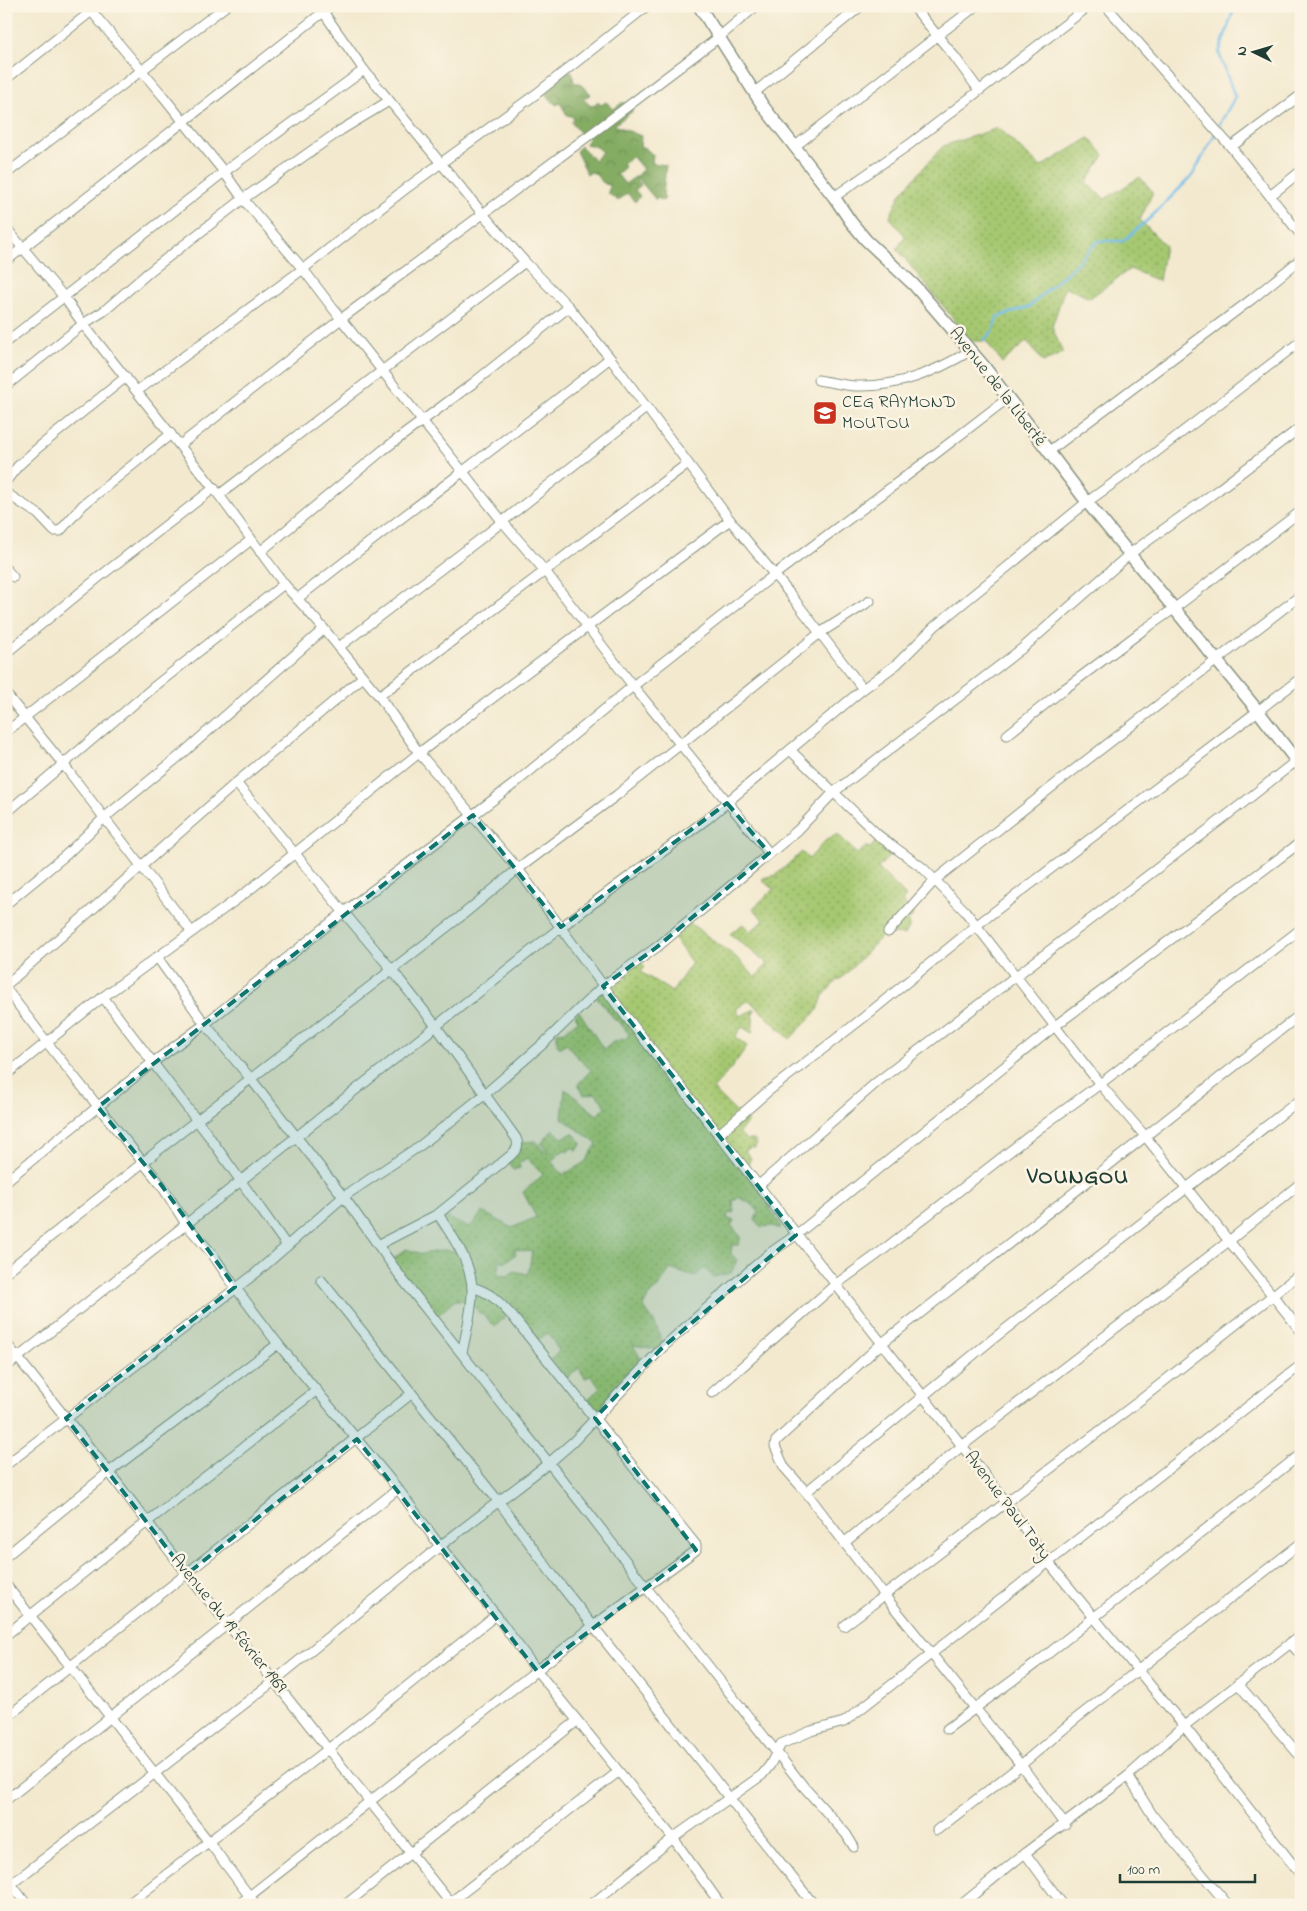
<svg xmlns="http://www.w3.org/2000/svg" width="1307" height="1911" font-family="'Indie Flower',sans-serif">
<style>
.grass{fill:url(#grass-dots);stroke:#628252;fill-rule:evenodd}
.forest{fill:url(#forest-crowns);stroke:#52744c}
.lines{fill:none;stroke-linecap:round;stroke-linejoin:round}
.stream{stroke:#71bdeb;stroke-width:2.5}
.minor-casing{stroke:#899382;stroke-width:11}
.tertiary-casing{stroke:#899382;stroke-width:14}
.minor{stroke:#fff;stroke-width:9}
.tertiary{stroke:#fff;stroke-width:11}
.marked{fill:#0f766e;fill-opacity:0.2;stroke:#0f766e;stroke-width:4;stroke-dasharray:10 6;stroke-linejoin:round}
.labels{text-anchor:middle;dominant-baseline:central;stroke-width:5;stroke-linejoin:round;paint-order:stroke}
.street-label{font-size:18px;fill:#1f3d34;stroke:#fcf5e5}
.poi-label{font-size:18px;fill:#1f3d34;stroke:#fcf5e5;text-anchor:start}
.district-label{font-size:22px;font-weight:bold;letter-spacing:1px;fill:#1f3d34;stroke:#fcf5e5}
</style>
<defs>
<pattern id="grass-dots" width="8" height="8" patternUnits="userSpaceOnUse" patternTransform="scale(1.25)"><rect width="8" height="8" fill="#a6c871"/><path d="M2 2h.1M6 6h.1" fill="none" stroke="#87a45e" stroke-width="1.8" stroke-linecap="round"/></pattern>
<pattern id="forest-crowns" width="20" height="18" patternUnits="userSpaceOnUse" patternTransform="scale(1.25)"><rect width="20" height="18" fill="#84ac63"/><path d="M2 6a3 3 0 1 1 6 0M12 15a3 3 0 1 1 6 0" fill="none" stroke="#6b8d52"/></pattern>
</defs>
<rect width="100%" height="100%" fill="#fcf5e5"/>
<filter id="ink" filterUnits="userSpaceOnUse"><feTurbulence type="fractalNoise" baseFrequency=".02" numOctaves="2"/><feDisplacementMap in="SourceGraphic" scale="10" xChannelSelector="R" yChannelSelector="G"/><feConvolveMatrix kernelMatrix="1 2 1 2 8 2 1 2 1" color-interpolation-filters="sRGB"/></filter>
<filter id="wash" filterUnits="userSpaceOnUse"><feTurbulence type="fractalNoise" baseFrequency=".0096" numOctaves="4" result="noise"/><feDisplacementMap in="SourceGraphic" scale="20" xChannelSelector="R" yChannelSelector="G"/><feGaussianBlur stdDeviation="1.12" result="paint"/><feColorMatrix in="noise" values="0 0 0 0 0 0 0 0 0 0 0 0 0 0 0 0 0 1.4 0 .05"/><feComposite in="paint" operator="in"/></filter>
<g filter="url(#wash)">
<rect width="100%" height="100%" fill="#f3e9cf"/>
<g class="grass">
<polygon points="998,128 1041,167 1089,138 1104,155 1086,183 1105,199 1140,177 1153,192 1140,220 1165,245 1159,281 1130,269 1090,298 1065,287 1052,327 1063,353 1043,362 1027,341 1002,363 986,341 971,341 897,249 905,236 890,217 901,193 943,146"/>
<path d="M882 832 896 849 878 868 906 896 902 901 913 914 911 919H907L910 925 905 935 885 933 842 978 837 980 823 996 818 1010 790 1039 749 1000 736 1009 740 1016 755 1009C752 1018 754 1024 752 1033L742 1027 735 1037 747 1046 733 1066 713 1089 736 1112 743 1114 760 1100 746 1119 748 1121 739 1133 747 1140H754L757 1144 754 1149 751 1147 745 1151 751 1158 747 1167 771 1210 779 1222 781 1229 772 1226 761 1227 755 1220 758 1211 753 1205 738 1197 736 1200H733L734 1212 728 1214 727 1218 734 1221 731 1225 741 1237 738 1245H732L731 1254 737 1260 731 1273 713 1277 704 1268 695 1277 670 1269 658 1288 652 1292 643 1306 654 1322 665 1347 660 1350 633 1345 641 1359 617 1383 603 1407 594 1412 584 1403 600 1388 591 1376 585 1378 579 1368 567 1378 551 1360 559 1351 548 1333 537 1340 508 1313 495 1327 468 1301 455 1300 435 1318 392 1260 406 1249 422 1254 444 1250 456 1251 445 1232 440 1234 434 1222 442 1215 469 1228 483 1212 512 1228 536 1217 523 1192 543 1175 527 1158 519 1163 520 1168 513 1170 508 1159 523 1142 535 1141 545 1152H548L541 1144 553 1129 562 1138 573 1133 582 1143 576 1152 573 1147 567 1152 564 1150 551 1161 563 1175 585 1162 597 1144 562 1118 565 1089 597 1115 606 1106 595 1093 584 1095 578 1084 591 1070 579 1059 566 1043 560 1048 557 1043V1032L565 1031 574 1023 576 1024 578 1021 575 1015 579 1011 604 1050 613 1042 627 1038 629 1034 618 1020 616 1021 595 995 601 988 613 992 609 982 619 975 624 980 628 976 622 972 639 960 645 967 641 972 672 992 692 963 671 934 687 921 736 957 755 977 768 964 730 934 743 924 750 931 764 921 753 908 774 889 763 881V878L776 875 802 852 809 859 826 840 838 834 857 854 866 847 871 848ZM514 1249 532 1252 528 1274 513 1271 508 1276 498 1275 500 1260 505 1262 516 1254Z"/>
</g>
<path class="forest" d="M564 71H572L574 83H579L591 94 583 99 591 106 595 105 598 102 601 105 606 102 614 109 623 102 633 111 614 125 641 136 640 148 644 147 653 155 652 163 666 165 663 195 665 198 663 201 658 198 656 200 636 176 643 169 632 156 623 164 625 167 617 174 625 184 635 177 641 185 635 190 640 196 635 202 627 193 618 201 608 193 610 186C597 181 600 176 592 172L587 174 576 151 581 146 594 160 602 152 595 146 585 144 589 137 583 136 571 122 574 119 571 116 567 115 560 103 556 105 543 91Z"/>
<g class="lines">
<g class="stream">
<polyline points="1217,129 1235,97 1219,53 1233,12 1239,6"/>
<polyline points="984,340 993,331 997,317 1029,307 1072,268 1098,241 1123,241 1150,218 1192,176 1215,134"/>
</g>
</g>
</g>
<g filter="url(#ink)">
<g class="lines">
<defs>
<g id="minor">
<polyline points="87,6 163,96 224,172 243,199 303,269 341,319 502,521 545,571 633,686 769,853"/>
<polyline points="319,6 364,70 482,213 525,262 569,307 610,358 730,520 790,594 863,689"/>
<polyline points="913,6 954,56 979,90"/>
<polyline points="1106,6 1231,147 1301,235"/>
<polyline points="6,79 98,6"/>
<polyline points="754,93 861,6"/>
<polyline points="794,147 976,6"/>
<polyline points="1231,147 1301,95"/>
<polyline points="6,174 226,6"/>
<polyline points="1270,196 1301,171"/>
<polyline points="834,197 910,144 1089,6"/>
<polyline points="6,228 64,297 83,324 219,495 284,584 324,629 379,696 419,753 518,869 618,1006 1006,1502 1049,1563 1184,1726 1301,1875"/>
<polyline points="6,261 331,6"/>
<polyline points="6,342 224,172 364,70"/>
<path d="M818 380C831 382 844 386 857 386 899 387 935 372 970 351"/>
<polyline points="6,386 83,324 104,311 149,272 243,199 341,130 389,101"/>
<polyline points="137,391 303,269 408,187 536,94 647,6"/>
<polyline points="180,445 341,319 603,125 718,38 756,6"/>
<polyline points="1048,452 1252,299 1301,259"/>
<polyline points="6,481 18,466 39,447 126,377"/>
<polyline points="6,493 38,514 54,531 60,531 83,505 171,434"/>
<polyline points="219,495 525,262"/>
<polyline points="260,552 383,450 472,384 569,307"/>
<polyline points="6,569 13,577"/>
<path d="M297 599C400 517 507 440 610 358"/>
<polyline points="339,647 483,537 646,408"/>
<polyline points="6,653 98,578 214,488"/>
<polyline points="6,694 63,764 191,931"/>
<polyline points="379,696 687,464"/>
<polyline points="6,732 251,540"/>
<polyline points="1007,735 1059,693 1142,631 1175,608 1301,511"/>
<polyline points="790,750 879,836 923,868 965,911 1100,1084 1145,1136 1301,1331"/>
<path d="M236 783 392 970 436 1026 516 1138C520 1147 516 1150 510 1156L438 1214 378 1245"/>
<polyline points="6,813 155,686 284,584"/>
<polyline points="6,904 67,854 104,818 182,754 324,629"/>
<polyline points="888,932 935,880 1057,783 1301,595"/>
<polyline points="157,957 205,1024 251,1079 349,1204 403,1280 588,1512 645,1586 804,1787 846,1834 854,1847"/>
<polyline points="6,985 236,783 363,677"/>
<polyline points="6,989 56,1054 162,1186 186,1224 213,1255 235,1287 278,1344 398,1489 440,1546 496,1615 537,1671 673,1838 721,1905"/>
<polyline points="103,997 208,1135 287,1246"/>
<polyline points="6,1075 103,997 248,891 419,753 730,520"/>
<polyline points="718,1135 766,1093 863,1018 977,925 1301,678"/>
<polyline points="6,1181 152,1063 205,1024 344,912 514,784 633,686 774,575 921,465 1008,398"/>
<polyline points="758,1186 877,1082 1243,803 1301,757"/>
<path d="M438 1214C452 1236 470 1260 472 1287 473 1309 466 1332 462 1353"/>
<polyline points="6,1272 170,1141 460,917 518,869 617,795 820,633 870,601"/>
<polyline points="321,1280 499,1502 552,1574 814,1905"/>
<polyline points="6,1343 109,1472 187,1574 274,1681 452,1905"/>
<polyline points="6,1367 561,927 707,819 863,689 897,664 935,626 1087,502 1151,456 1301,341"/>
<polyline points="712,1393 835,1285 878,1254 1041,1127 1100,1084 1301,929"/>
<polyline points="6,1465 256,1273 343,1197 421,1145 484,1095 544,1043 603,986 657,947 798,830 834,792 1024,647 1131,553 1218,490 1301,427"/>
<polyline points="806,1492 989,1342 1301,1099"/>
<polyline points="844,1543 962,1446 1229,1241 1301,1183"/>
<polyline points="6,1556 109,1472 278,1344"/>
<polyline points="6,1585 209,1842 256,1905"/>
<polyline points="844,1626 1139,1401 1301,1273"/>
<polyline points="6,1635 147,1522 317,1390"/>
<polyline points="1290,1643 1301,1655"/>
<polyline points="1238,1684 1301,1757"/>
<polyline points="6,1718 411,1394"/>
<polyline points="947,1729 1035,1664 1301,1454"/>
<polyline points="1128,1776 1153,1816 1228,1905"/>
<polyline points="6,1800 398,1489"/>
<polyline points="1065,1825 1021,1765 884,1595 806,1492 784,1467 775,1446 776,1441 881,1344 1301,1014"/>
<polyline points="937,1830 1021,1765 1073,1721 1301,1543"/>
<polyline points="1025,1853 1063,1905"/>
<polyline points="6,1877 27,1905"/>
<polyline points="6,1888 274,1681 440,1546 549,1463 573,1442 662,1348 726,1291 770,1253 796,1235 1055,1026 1301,842"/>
<polyline points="127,1905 327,1750 496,1615"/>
<path d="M238 1905 593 1626 696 1550V1545L513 1317C499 1302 492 1293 472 1287"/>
<polyline points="345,1905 577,1721"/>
<polyline points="447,1905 618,1772"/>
<polyline points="591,1905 673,1838 762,1775 770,1765 781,1744 811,1731 844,1722 1301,1365"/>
<polyline points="961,1905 1025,1853 1128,1776 1184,1726 1301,1635"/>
</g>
<polyline id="tertiary" points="699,6 763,106 834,197 851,222 866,240 914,285 983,365 1087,502 1258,711 1301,767"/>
</defs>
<use href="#minor" class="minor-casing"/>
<use href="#tertiary" class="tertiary-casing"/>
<use href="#minor" class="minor"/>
<use href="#tertiary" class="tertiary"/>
</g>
</g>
<path class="marked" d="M727 803 769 853 657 947 603 986 796 1235 662 1348 595 1418 696 1550 537 1671 357 1439 187 1574 66 1418 235 1287 162 1186 98 1107 473 815 561 927Z"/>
<defs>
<symbol id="school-square" viewBox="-11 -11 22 22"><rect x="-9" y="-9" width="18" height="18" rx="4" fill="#c8321e" stroke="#fcf5e5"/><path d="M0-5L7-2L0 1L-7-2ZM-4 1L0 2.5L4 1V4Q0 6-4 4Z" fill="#fff"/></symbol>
</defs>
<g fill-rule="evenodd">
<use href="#school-square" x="811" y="399" width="28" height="28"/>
</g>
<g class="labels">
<g class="street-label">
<text transform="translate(997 387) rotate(52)">Avenue de la Liberté</text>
<text transform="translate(1007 1506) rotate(53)">Avenue Paul Taty</text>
<text transform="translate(228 1624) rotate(51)">Avenue du 19 février 1969</text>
</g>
<g class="poi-label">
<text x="842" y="403">CEG RAYMOND<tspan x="842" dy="21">MOUTOU</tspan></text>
</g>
<g class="district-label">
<text x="1078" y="1178">VOUNGOU</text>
</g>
</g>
<rect width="1307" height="1911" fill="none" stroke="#fcf5e5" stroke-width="25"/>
<g transform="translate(1254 52) rotate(275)" stroke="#fcf5e5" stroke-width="4" paint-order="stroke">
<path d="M0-4L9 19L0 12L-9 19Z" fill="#1f3d34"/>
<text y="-8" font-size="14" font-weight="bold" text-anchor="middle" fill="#1f3d34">N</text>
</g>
<path d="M1120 1874v8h135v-8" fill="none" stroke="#1f3d34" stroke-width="2.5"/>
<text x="1127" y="1874" font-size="15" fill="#1f3d34" stroke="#fcf5e5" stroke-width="4" paint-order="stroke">100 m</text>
</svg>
